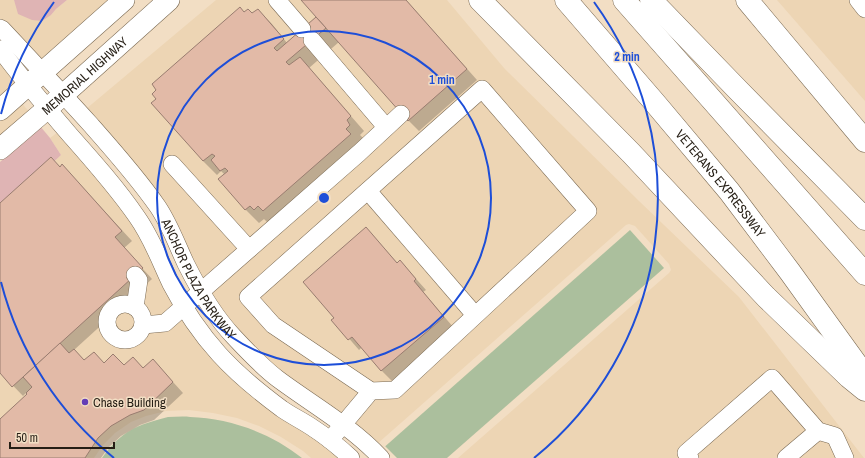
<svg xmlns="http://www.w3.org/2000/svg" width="865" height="458" font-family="'Archivo Narrow',sans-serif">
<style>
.built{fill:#edd5b4}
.green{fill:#dfb4b4}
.water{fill:#abbf9d}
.pier{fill:#f2dec4}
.shadow{fill:#0003}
.building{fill:#e2baa7;stroke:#997d70}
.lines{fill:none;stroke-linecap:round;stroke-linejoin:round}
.minor-casing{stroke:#7a6952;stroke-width:18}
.major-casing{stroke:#7a6952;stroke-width:22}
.highway-casing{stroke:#7a6952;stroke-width:23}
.minor{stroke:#fff;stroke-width:17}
.major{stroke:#fff;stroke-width:21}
.highway{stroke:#fff;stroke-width:22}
.ring{fill:none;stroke:#1d4ed8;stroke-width:2}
.poi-dot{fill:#633eb6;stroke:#f2dec4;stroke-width:1.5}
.labels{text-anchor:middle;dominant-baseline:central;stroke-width:3;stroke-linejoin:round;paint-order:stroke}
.street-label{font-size:13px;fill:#251e15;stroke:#f2dec4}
.poi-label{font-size:13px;fill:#251e15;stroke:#f2dec4;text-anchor:start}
.centre{fill:#1d4ed8;stroke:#f2dec4;stroke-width:2}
.ring-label{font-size:12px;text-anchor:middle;font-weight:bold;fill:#1d4ed8;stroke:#f2dec4;stroke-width:3;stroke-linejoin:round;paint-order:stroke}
</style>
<rect width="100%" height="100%" fill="#f2dec4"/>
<g class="built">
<polygon points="0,0 14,0 15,2 51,15 56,9 67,0 112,0 0,100"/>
<polygon points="216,0 447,0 504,68 639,201 739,297 864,458 458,458 669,273 671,270 669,264 635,226 629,224 626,225 377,444 293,380 256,350 224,313 86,109"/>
<polygon points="777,0 865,0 865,101"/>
<polygon points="21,102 30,113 0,139 0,121"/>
<polygon points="58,132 97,176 141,235 177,310 309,434 339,458 311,458 303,451 281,437 259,426 237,418 213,413 189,410 166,411 146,416 131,422 115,433 103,445 94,458 0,458 0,212 61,155 50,138"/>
</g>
<g class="green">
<polygon points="14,0 67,0 56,9 51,15 42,21 32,20 18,14"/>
<polygon points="40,126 50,138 61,155 0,212 0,162"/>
</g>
<g class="water">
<polygon points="630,230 664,268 447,458 372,458"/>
<path d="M168 417C175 417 183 416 190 417 229 418 271 433 302 458H102C121 431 137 425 168 417Z"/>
</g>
<polygon class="pier" points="384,445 397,458 370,458 371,456"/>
<g class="shadow">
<polygon points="303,0 406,0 477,80 419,131 409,121 339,42 309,68 364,131 360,135 364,139 268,223 264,219 259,223 245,209 225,175 221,171 217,175 203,161 244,13 252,15 258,10 272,24 287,43 317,17"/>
<polygon points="60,168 72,176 132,241 124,248 152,279 74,350 85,361 105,364 124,366 133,358 144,369 153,360 183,393 154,420 140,425 121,436 108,448 101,458 0,458 0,420 29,394 27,392 23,396 0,372 0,205"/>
<polygon points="366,229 376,239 398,264 400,262 410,272 426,290 423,292 454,328 392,381 382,371 362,347 359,350 333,320 335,318"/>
</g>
<g class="building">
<polygon points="301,0 406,0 467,69 408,121"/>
<polygon points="240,7 244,12 248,9 252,13 258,9 284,39 274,48 277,51 316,17 326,28 286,62 289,65 300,57 351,116 347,120 350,125 346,129 351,134 263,211 258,206 254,210 250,206 245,210 218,179 228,171 225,168 220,171 211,160 215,156 212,154 203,161 151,103 156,99 152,94 156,90 152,84"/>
<polygon points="51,157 60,167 62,164 122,231 115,237 143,268 12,387 0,373 0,203"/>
<polygon points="366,227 397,263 400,260 416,279 414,281 444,317 381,371 352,337 348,340 331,320 334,318 303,282"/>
<polygon points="60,343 69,353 74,349 84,360 94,352 104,363 113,354 124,365 133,357 143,368 153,359 173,382 144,410 130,415 111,426 98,438 85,458 0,458 0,419 27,394 26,393 32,387 23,377"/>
</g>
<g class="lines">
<defs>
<g id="minor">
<polyline points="277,0 302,29"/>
<polyline points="858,0 865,9"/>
<path id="s1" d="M0 28 2 29C32 61 62 93 91 125 114 151 138 178 158 207 170 225 177 245 186 264 199 290 214 316 234 337 248 352 262 367 278 379 313 405 351 426 381 458"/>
<polyline points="312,40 386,127"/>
<path d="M0 49C22 79 46 107 70 135 94 162 117 188 137 217 152 238 160 261 171 284 184 309 200 333 219 354 238 375 259 392 282 409 292 416 303 421 313 428 327 437 339 447 351 458"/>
<polyline points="172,164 249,249"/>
<polyline points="368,191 475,315"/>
<circle cx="125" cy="322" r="18"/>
<polyline points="135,307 139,280 135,275"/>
<polyline points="143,325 165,323 359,153 401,114"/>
<polyline points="330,440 371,391 273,325 248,297 482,89 588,211 395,390 371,391"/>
<polyline points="690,458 686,453 772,378 818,431 835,436 845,458"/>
<polyline points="786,458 818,431"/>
</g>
<g id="major">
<polyline points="0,110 124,0"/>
<path id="s2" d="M0 149 63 95 169 0"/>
</g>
<g id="highway">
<polyline points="480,0 631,153 766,297 849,377 865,390"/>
<path id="s3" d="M566 0 655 103 729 191 790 272 865 376"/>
<polyline points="624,0 865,274"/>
<polyline points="651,0 738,90 865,219"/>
<polyline points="747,0 865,141"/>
</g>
</defs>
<use href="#minor" class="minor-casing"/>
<use href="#major" class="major-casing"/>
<use href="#highway" class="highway-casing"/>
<use href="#minor" class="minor"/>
<use href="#major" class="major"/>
<use href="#highway" class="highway"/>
</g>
<g class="ring">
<circle cx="324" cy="198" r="167"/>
<path d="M114 458A334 334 0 0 1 1 282M1 114A334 334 0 0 1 54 2M594 2A334 334 0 0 1 534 458"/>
</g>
<circle class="poi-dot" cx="85" cy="402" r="4"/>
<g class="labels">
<g class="street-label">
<text stroke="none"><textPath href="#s2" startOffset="112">MEMORIAL HIGHWAY</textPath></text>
<text stroke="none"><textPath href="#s3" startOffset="240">VETERANS EXPRESSWAY</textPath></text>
<text stroke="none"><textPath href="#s1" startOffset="322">ANCHOR PLAZA PARKWAY</textPath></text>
</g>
<g class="poi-label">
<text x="93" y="402">Chase Building</text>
</g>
</g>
<circle cx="324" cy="198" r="6" class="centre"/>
<g class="ring-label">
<text x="627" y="61">2 min</text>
<text x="442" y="84">1 min</text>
</g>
<path d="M10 442v6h104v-6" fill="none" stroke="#251e15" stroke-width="2"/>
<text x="16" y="442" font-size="12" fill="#251e15" stroke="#f2dec4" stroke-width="3" paint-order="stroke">50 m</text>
</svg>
